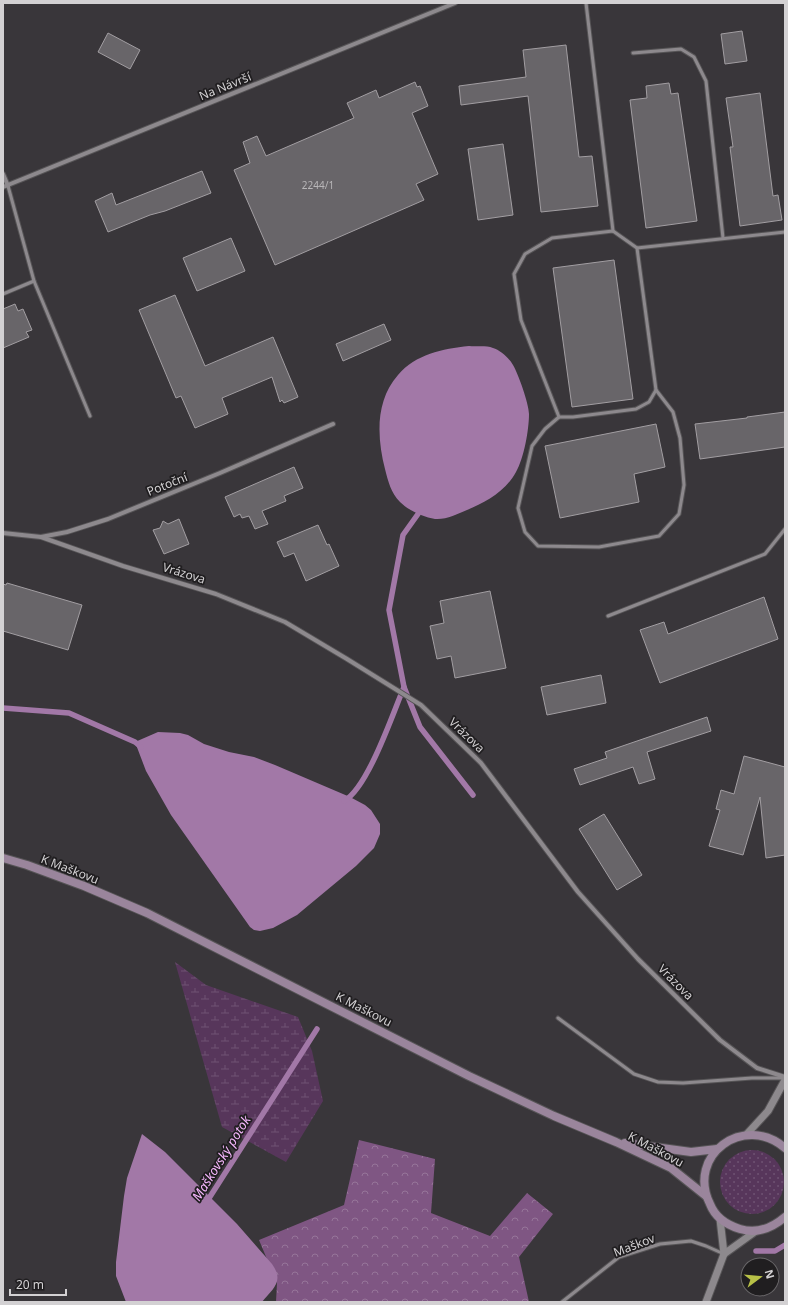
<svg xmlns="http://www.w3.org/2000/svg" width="788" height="1305" font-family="'Noto Sans',sans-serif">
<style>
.grass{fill:url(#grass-dots)}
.forest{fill:url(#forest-crowns)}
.wetland{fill:url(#wetland-marsh)}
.water{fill:#a278a7}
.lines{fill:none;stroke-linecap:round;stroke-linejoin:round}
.stream{stroke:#a278a7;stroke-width:5.5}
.building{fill:#686569;stroke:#a29ea2}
.service-casing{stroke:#565456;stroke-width:5}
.minor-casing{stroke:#565456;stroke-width:6}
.tertiary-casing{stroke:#565456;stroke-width:9}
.secondary-casing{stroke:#565456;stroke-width:10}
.service{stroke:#8d898d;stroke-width:3}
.minor{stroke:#8d898d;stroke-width:4}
.tertiary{stroke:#8d898d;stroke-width:7}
.secondary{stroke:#9a859c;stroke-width:8}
.labels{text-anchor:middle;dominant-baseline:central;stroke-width:3.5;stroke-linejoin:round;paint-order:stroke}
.number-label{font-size:10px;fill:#b8b6b8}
.street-label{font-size:12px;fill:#d3d1d3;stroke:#201e20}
.water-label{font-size:13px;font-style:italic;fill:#f6b7fd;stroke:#201e20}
</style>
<defs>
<pattern id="grass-dots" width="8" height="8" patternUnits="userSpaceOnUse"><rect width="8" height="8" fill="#57365b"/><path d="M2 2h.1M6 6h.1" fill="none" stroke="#6e5272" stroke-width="1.8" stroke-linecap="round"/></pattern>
<pattern id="forest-crowns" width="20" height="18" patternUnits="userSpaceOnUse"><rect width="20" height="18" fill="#7f5683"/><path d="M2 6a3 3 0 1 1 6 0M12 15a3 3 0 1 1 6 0" fill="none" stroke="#967599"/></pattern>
<pattern id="wetland-marsh" width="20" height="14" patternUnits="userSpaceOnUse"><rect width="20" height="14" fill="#57365b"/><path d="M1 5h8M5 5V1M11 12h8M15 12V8" fill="none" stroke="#6e5272"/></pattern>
</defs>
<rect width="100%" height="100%" fill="#39363a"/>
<circle class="grass" cx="752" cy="1182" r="32"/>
<polygon class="forest" points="359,1140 435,1159 431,1213 490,1236 527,1193 553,1214 519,1257 529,1302 276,1302 277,1283 259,1240 344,1205"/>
<polygon class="wetland" points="175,962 206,985 298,1017 312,1051 323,1101 286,1162 222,1127"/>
<g class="water">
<path d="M469 346C476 347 486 345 493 348 500 350 509 358 513 365 518 373 529 404 529 414 529 430 524 458 516 472 506 491 485 503 467 510 457 514 446 520 435 519 423 517 408 510 400 502 391 493 388 481 385 469 377 438 375 401 398 375 416 354 442 349 469 346Z"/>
<polygon points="158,732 180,733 188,735 204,744 229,752 254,757 275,765 350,797 365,805 371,810 380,824 380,834 374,848 356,866 297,915 273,928 260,931 254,930 250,927 171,815 146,771 135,742"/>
<path d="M142 1134 165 1152 237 1224 272 1264C285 1282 272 1289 262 1302H126L116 1276V1262L124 1196 127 1178Z"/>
</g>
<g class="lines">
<g class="stream">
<polyline points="404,687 389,610 403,535 418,514"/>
<polyline points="3,708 69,713 135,742 141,747"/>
<path d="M344 801C368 788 393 713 404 687L420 727 473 795"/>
<polyline points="206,1203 317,1029"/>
<polyline points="756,1251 775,1251 785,1245"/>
</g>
</g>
<g class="building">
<polygon points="742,31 747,61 725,64 721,34"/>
<polygon points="108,33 140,50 130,69 98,52"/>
<polygon points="566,45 579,157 592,156 598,206 541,212 528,96 461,105 459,86 526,77 523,50"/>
<polygon points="415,82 417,87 420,86 428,106 412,113 438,174 416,184 424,200 275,265 234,170 250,163 243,142 257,136 266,156 354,118 347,103 376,90 379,98"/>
<polygon points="669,83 671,94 678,93 697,221 646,228 630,100 647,98 646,86"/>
<polygon points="760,93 773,196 778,195 782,220 740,226 730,147 733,147 726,98"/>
<polygon points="503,144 513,215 478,220 468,149"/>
<polygon points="202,171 211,193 165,211 150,215 108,232 95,201 112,193 116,205"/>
<polygon points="231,238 245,271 197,291 183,258"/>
<polygon points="614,260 633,399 572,407 553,268"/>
<polygon points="175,295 205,366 273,337 298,397 284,403 282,400 280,402 272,377 222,398 228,414 195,428 181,396 176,398 139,310"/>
<polygon points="15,304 18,311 23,309 32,330 26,332 29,337 3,348 3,309"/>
<polygon points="384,324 391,340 343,361 336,344"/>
<polygon points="785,412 785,447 700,459 695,424 747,418 747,417"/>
<polygon points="656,424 665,467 634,474 639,502 560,518 545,446"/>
<polygon points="294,467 303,488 284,496 286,501 262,511 268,524 255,529 249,516 242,518 240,514 234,517 225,497"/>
<polygon points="179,519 189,544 164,554 153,530 160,528 163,521 168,524"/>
<polygon points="318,525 327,545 329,544 339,566 306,581 294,553 284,557 277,542"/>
<polygon points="7,583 82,605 68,650 3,631 3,584 6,585"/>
<polygon points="490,591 506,668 455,678 451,656 437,659 430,626 444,623 440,601"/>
<polygon points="764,597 778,639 660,683 640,630 664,622 668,634"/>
<polygon points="601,675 606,703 547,715 541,687"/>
<polygon points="707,717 711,731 647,752 655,779 639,784 633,767 580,785 574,769 607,758 605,752"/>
<polygon points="744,756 785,767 785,855 766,858 760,797 743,855 709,846 720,810 716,809 721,790 734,794"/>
<polygon points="604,814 642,875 617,890 579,829"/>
</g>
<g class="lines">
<defs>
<g id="service">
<polyline points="586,3 613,231"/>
<polyline points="633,53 681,49 694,57 706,81 723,238"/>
<polyline points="8,186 34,281 90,416"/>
<polygon points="613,231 637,248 656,390 649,402 636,409 573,417 559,417 521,320 514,274 525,254 552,238"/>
<polyline points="637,248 785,232"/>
<polyline points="3,294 34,281"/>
<polyline points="559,417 545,429 532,446 518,508 525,532 538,546 599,547 659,536 679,514 684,485 680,438 673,412 656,390"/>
<polyline points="608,616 765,554 785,529"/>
<polyline points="558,1018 634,1074 658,1082 683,1083 752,1078 783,1078"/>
<polyline points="562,1302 619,1257 660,1244 691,1241 706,1246 724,1254"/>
</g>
<g id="minor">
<polyline points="3,174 8,186"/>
<polyline points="3,187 455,3"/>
<polyline points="3,533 41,537 67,532 108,519 220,473 333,424"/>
<polyline points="41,537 123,566 216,594 285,622 347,659 421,705 481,763 578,892 638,959 720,1040 757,1068 785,1077"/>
</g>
<g id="tertiary">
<polyline points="746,1135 768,1111 785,1080"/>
<polyline points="720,1219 724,1254"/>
<polyline points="706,1302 724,1254 756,1231"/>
</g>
<g id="secondary">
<polyline points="3,858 27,865 84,886 147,913 469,1076 554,1116 616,1142 671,1168 706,1196"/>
<polyline points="625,1143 691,1152 717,1149"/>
<path d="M785 1148C744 1113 686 1155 710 1204 715 1217 727 1225 740 1229 756 1234 772 1228 785 1217"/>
</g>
</defs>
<use href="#service" class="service-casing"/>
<use href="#minor" class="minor-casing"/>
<use href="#tertiary" class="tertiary-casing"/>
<use href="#secondary" class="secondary-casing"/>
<use href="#service" class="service"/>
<use href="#minor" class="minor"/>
<use href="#tertiary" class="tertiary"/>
<use href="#secondary" class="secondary"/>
</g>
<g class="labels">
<g class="number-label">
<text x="318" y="185">2244/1</text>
</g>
<g class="street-label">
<text transform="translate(225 86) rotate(-22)">Na Návrší</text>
<text transform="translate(167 484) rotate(-22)">Potoční</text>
<text transform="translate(184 573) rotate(17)">Vrázova</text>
<text transform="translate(467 735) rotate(44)">Vrázova</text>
<text transform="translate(70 869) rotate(21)">K Maškovu</text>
<text transform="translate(676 982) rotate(45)">Vrázova</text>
<text transform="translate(364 1009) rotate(27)">K Maškovu</text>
<text transform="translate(656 1149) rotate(28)">K Maškovu</text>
<text transform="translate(634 1245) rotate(-21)">Maškov</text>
</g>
<g class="water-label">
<text transform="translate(221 1158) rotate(-58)">Maškovský potok</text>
</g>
</g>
<rect width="788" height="1305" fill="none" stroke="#d3d1d3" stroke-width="8"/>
<g transform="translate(760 1277) rotate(74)"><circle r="19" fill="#201e20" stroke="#686668"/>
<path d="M0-3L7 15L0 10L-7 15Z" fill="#b8c147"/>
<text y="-6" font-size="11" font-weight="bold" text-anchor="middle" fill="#d3d1d3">N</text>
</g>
<path d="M10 1289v6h56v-6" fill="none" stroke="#d3d1d3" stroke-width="2"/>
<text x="16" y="1289" font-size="12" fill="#d3d1d3" stroke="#201e20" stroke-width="3" paint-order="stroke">20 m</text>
</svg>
